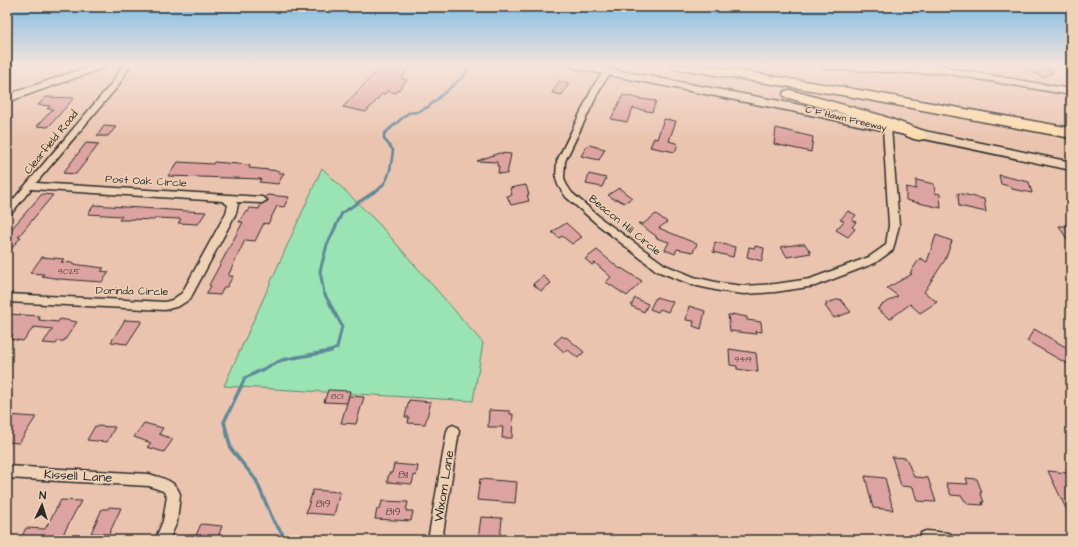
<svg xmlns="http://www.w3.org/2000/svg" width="1078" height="547" font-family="'Architects Daughter',sans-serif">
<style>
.green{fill:#9ae3b3;stroke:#62876f}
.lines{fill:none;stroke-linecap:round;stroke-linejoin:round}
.stream-far2{stroke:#5f8999;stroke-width:2.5}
.stream-far1{stroke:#5f8999;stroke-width:3}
.stream{stroke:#5f8999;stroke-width:3.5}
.building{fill:#dda3a0;stroke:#2b2b2b}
.minor-casing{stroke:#2b2b2b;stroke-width:3}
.tertiary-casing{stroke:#2b2b2b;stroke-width:3}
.secondary-casing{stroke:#2b2b2b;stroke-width:3}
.motorway-casing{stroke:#2b2b2b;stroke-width:3}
.minor{fill:#efd2b5;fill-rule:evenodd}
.tertiary{fill:#efd2b5;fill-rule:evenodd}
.secondary{fill:#efd2b5;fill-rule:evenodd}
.motorway{fill:#fddcac;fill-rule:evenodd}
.labels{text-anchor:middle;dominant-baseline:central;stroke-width:3;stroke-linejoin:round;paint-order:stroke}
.far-street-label{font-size:9px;fill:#2b2b2b;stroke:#efd2b5}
.number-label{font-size:9px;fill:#584948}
.street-label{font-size:11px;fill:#2b2b2b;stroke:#efd2b5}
.near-number-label{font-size:11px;fill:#584948}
.near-street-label{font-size:13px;fill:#2b2b2b;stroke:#efd2b5}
</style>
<rect width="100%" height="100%" fill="#eac4af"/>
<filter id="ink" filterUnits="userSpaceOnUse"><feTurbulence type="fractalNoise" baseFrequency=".025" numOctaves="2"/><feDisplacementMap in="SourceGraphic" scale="8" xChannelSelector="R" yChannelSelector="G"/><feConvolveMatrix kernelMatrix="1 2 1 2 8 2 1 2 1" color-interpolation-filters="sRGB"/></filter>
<g filter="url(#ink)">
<polygon class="green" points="322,168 379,224 483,343 473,401 224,386"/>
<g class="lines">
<path class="stream-far2" d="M373 193C390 184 391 167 393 150L384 139V134L408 113 417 112 428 107 465 75 469 65"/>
<polyline class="stream-far1" points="328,352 337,348 342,326 324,293 320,271 327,245 342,213 374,192"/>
<polyline class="stream" points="287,540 274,522 256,480 231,449 224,422 245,378 282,360 331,351"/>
</g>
<g class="building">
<polygon points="382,65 407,71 401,79 407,80 396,93 387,91 385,94 382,94 366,112 343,107"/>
<polygon points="1018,65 1040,65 1054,72 1043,77"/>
<polygon points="559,81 569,83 562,95 552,93"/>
<polygon points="623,95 641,99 656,101 652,112 633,108 627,122 611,119"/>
<polygon points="46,97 74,98 51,124 48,127 37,126 53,109 47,109 50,106 38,105"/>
<polygon points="664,119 676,121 669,141 678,144 675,152 650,147 654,138 657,139"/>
<polygon points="104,126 116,127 108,136 97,136"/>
<polygon points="776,128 813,137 811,152 774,144"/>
<polygon points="86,143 99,144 76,174 63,173"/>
<polygon points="589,145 605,149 599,160 581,156 587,146"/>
<polygon points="499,153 511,154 507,174 498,173 499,166 497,166 497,162 477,161"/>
<polygon points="178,162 213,164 214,162 250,165 249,168 280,171 279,173 284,173 278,184 259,182 261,179 168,176"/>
<polygon points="589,174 606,178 602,187 586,184"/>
<polygon points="999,175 1029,182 1032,193 1012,189 1012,187 1001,184"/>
<polygon points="916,180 934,184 935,193 940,194 941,208 906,200 906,187 916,189"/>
<polygon points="526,185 529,195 527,195 529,201 511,205 507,196 512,195 510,188"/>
<polygon points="619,188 632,198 624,203 617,199 615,200 608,195"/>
<polygon points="958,193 984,199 986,212 959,206"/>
<polygon points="42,194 53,195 18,237 21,237 7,254 7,234"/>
<polygon points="267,195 289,197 284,207 277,206 268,224 264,223 255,241 245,240 228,276 233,276 227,287 224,287 220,295 206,294 211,286 209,285 243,222 239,222 245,212 248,212 250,208 259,209 261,204 268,201 265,197"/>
<polygon points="94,205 186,211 206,212 198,224 178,223 181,219 156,218 154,220 130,219 129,220 119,220 122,216 88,214"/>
<polygon points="848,211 856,215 852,220 856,222 852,227 855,229 848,237 836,230 844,221 840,220"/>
<polygon points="656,214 667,222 659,228 697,244 693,252 677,249 675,254 665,250 669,242 656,238 656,236 638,223 643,224"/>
<polygon points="566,223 577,233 582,237 572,244 562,236 559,238 552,232"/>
<polygon points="1059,226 1071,226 1071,246"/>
<polygon points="936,235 952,241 945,260 924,292 937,302 920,313 910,304 890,319 877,309 881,307 880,306 898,296 887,288 912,274 910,273 920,258 927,262"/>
<polygon points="715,242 735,247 733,257 713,252"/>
<polygon points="800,244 805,244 811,253 787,257 781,247"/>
<polygon points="755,246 764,248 762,261 747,257 749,247 755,248"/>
<polygon points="597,250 620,269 621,268 642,281 627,296 606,282 611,277 595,263 592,265 585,259"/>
<polygon points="42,257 64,259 61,262 73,263 72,264 104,268 101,271 109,272 102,282 60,279 42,276 44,274 30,273"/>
<polygon points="543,276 551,283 541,291 533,284"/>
<polygon points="656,297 673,302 668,312 660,309 658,312 650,309"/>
<polygon points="635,298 648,304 644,312 631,306"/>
<polygon points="840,299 851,312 834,318 825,306 827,305 826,303"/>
<polygon points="689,306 705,311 701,329 693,326 694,321 686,320"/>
<polygon points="7,314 40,316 38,318 40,318 39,320 58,322 60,319 77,322 64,341 58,341 56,344 43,343 53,329 34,327 23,341 10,339 13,335 7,334"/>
<polygon points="732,314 747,317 747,320 761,322 762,332 755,331 756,334 730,331 728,315 733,315"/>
<polygon points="125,320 142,321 127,344 111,342"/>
<polygon points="1034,329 1071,350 1071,366 1027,341"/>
<polygon points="562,336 565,338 566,337 584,352 578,358 567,349 564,352 554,343"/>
<polygon points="729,349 756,353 758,372 737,369 737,366 730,365"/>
<polygon points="328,390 350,391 347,403 324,402"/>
<polygon points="349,396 364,397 356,424 341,423"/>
<polygon points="409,400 431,402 425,424 408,423 409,417 405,417"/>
<polygon points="489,410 510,411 510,414 513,414 512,438 502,438 503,427 488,427"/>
<polygon points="7,415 36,417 19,443 7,442"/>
<polygon points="144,423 163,428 159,434 173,439 164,452 147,447 151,443 134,437"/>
<polygon points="95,426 115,427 107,442 87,440"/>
<polygon points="892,457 906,458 914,477 928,478 936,502 917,501 913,487 901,486"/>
<polygon points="394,464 418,466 416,476 414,475 412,484 387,482 389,473 392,473"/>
<polygon points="1048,471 1068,473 1071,478 1071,519"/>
<polygon points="865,476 885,478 893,510 873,508"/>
<polygon points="966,478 977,479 982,492 980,492 984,502 982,502 983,505 968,504 966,501 964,500 962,496 951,495 946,483 968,484"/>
<polygon points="480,479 517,482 515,503 477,500"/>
<polygon points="313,490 340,492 334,515 306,513"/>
<polygon points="61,500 81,501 60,540 20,540 26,528 45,529"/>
<polygon points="382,501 408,502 406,511 413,511 411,521 375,519 377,509 380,509"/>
<polygon points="109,507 121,508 109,534 91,533 102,509 108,509"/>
<polygon points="481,517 502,518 500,540 478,540"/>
<polygon points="201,524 222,526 217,540 194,540"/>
</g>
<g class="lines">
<defs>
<g id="minor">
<polygon points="122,65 128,65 129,68 118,86 36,183 262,197 267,200 262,203 236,202 238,204 236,213 190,299 179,306 165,310 7,302 7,294 165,302 172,300 182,293 226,213 228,205 222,201 31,189 10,215 7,216 7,207 112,83 121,68"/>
<polygon points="605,69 611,69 612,71 602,85 565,161 564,178 566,184 572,193 603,220 665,265 694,277 720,283 744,286 775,284 810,279 869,257 886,245 889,225 883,128 887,125 891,128 899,225 893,250 875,263 815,286 775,292 744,294 720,291 693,285 657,271 597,224 566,197 558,185 556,178 557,161 594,85"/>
<polygon points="453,425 457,427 459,431 442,540 428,540 447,431 449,427"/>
<path d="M7 466 149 474C162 478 175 480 180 494L177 522 169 540H155L163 521 167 496 163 491 149 486 7 478Z"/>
<polygon points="926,531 948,533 953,535 955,540 920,540 921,533"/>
</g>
<polygon id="tertiary" points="1062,65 1071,65 1071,73 1068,72"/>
<g id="secondary">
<polygon points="93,65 107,65 106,67 7,102 7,95"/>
<polygon points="569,65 589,65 811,107 1071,162 1071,170 811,115 574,68"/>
<polygon points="909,65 930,65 1071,89 1071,95 914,68"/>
</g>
<g id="motorway">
<polygon points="672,65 702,65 848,88 1071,128 1071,138 848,96 679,69 674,68"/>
<polygon points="822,65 942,65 947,66 949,69 947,72 942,73 905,73 829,69 824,68"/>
<polygon points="790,90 880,115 924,131 927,135 924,139 919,140 914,139 870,121 785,97 783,94 785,91"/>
</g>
</defs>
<use href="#minor" class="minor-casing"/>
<use href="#tertiary" class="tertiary-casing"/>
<use href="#secondary" class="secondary-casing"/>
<use href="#motorway" class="motorway-casing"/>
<use href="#minor" class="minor"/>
<use href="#tertiary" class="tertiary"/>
<use href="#secondary" class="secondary"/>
<use href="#motorway" class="motorway"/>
</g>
</g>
<linearGradient id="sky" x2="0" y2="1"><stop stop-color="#7fbce6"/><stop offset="0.46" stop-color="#f6e4db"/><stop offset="1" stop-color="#f6e4db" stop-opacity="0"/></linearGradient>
<rect width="1078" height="141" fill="url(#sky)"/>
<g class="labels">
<g class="far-street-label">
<text transform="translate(846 119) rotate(13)">C F Hawn Freeway</text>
</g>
<g class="number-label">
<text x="69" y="271">9025</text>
<text x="743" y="359">9419</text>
<text x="337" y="396">801</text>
</g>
<g class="street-label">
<text transform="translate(51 142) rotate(-51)">Clearfield Road</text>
<text transform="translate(146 181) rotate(3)">Post Oak Circle</text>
<text transform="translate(625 225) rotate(39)">Beacon Hill Circle</text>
<text transform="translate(132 291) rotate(1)">Dorinda Circle</text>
</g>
<g class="near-number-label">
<text x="403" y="474">811</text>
<text x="323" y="503">819</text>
<text x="393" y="511">819</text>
</g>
<g class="near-street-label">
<text transform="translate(78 476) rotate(3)">Kissell Lane</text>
<text transform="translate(444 486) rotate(-81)">Wixom Lane</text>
</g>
</g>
<rect width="1078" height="547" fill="none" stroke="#efd2b5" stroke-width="24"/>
<rect x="12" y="12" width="1054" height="523" fill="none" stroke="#2b2b2b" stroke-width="1.5" filter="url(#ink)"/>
<g transform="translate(42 505) rotate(4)" stroke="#efd2b5" stroke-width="3" paint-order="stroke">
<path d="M0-3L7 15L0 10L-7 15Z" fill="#2b2b2b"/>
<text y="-6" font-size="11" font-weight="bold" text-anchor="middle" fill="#2b2b2b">N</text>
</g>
</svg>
